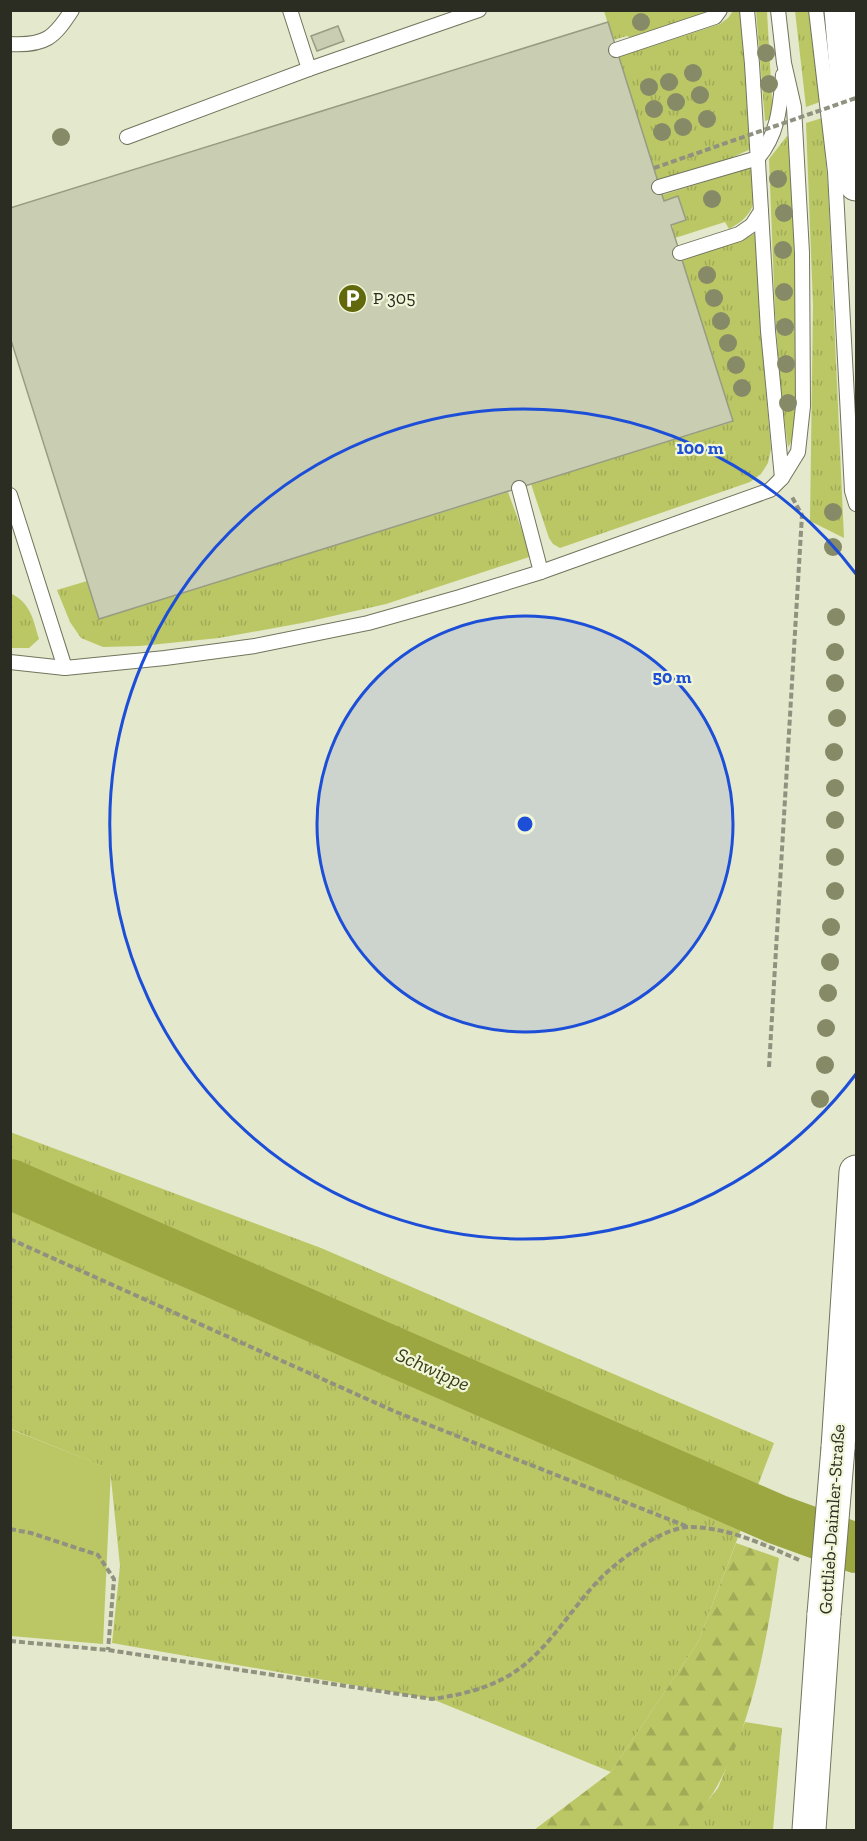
<svg xmlns="http://www.w3.org/2000/svg" width="867" height="1841" font-family="'Zilla Slab',serif">
<style>
.grass{fill:url(#grass-tufts)}
.forest{fill:url(#forest-firs)}
.garden{fill:#bbc765}
.lines{fill:none;stroke-linecap:round;stroke-linejoin:round}
.river{stroke:#9ca742;stroke-width:50}
.building{fill:#c9ceb2;stroke:#989c82;stroke-width:1.5}
.lane-casing{stroke:#71755c;stroke-width:16}
.secondary-casing{stroke:#71755c;stroke-width:35}
.path{stroke:#90927f;stroke-width:4;stroke-dasharray:6 3;stroke-linecap:butt}
.lane{stroke:#fff;stroke-width:14}
.secondary{stroke:#fff;stroke-width:33}
.secondary-bridge-casing{stroke:#71755c;stroke-width:35;stroke-linecap:butt}
.path-bridge{stroke:#90927f;stroke-width:4;stroke-dasharray:6 3;stroke-linecap:butt}
.secondary-bridge{stroke:#fff;stroke-width:33}
.tree{fill:#868a67}
.ring{fill:none;stroke:#1d4ed8;stroke-width:3}
.labels{text-anchor:middle;dominant-baseline:central;stroke-width:4.5;stroke-linejoin:round;paint-order:stroke}
.poi-label{font-size:18px;fill:#2b2c22;stroke:#f1f6d9;text-anchor:start}
.street-label{font-size:18px;fill:#2b2c22;stroke:#f1f6d9}
.water-label{font-size:20px;font-style:italic;fill:#393d14;stroke:#f1f6d9}
.centre{fill:#1d4ed8;stroke:#f1f6d9;stroke-width:3}
.ring-label{font-size:18px;text-anchor:middle;font-weight:bold;fill:#1d4ed8;stroke:#f1f6d9;stroke-width:4.5;stroke-linejoin:round;paint-order:stroke}
</style>
<defs>
<pattern id="grass-tufts" width="24" height="20" patternUnits="userSpaceOnUse" patternTransform="scale(1.5)"><rect width="24" height="20" fill="#bbc765"/><path d="M3 7l-1-3M5 7V3M7 7l1-3M15 17l-1-3M17 17v-4M19 17l1-3" fill="none" stroke="#a1ab57"/></pattern>
<pattern id="forest-firs" width="22" height="20" patternUnits="userSpaceOnUse" patternTransform="scale(1.5)"><rect width="22" height="20" fill="#bbc765"/><path d="M5 1l3.5 6h-7zM16 11l3.5 6h-7z" fill="#a1ab57"/></pattern>
</defs>
<rect width="100%" height="100%" fill="#e4e8cc"/>
<g class="grass">
<polygon points="604,11 710,11 697,17 631,38 627,36 613,40"/>
<polygon points="733,11 743,11 753,148 731,158 657,180 618,57 720,24 728,18"/>
<polygon points="756,11 767,11 773,118 765,121"/>
<polygon points="795,11 810,11 820,102 806,107"/>
<polygon points="822,118 828,186 844,538 810,521 813,305 806,123"/>
<path d="M787 136 789 138C792 181 808 426 788 447L781 395 775 312 769 159Z"/>
<path d="M753 167C756 197 759 213 729 229L725 222 675 238 672 224 686 220 678 196 664 201 662 195Z"/>
<polygon points="757,232 762,346 771,449 768,463 761,474 750,482 560,548 553,544 549,538 531,484 732,422 682,259 746,238"/>
<polygon points="508,492 530,552 529,557 386,604 302,623 219,638 140,646 103,647 81,638 70,622 57,590 87,581 99,619"/>
<path d="M10 593C31 603 33 619 39 639L29 648H11Z"/>
<polygon points="10,1132 321,1248 774,1443 698,1642 611,1772 432,1699 112,1643 120,1566 110,1469 11,1429"/>
<polygon points="745,1722 782,1728 773,1830 685,1830 718,1788"/>
</g>
<path class="forest" d="M736 1543 779 1558C766 1646 748 1764 685 1830H534L611 1772 698 1642Z"/>
<polygon class="garden" points="10,1429 111,1469 103,1644 11,1636"/>
<g class="lines">
<polyline class="river" points="10,1184 776,1519 856,1548"/>
</g>
<g class="building">
<polygon points="608,22 664,201 678,196 686,220 671,225 733,421 99,619 10,337 10,208"/>
<polygon points="338,26 344,41 317,51 311,36"/>
</g>
<g class="lines">
<defs>
<g id="lane">
<polyline points="290,10 309,69"/>
<polyline points="816,10 835,172 852,491 856,504"/>
<path d="M10 44C45 46 54 38 72 10"/>
<polyline points="616,50 715,17 720,10"/>
<polyline points="127,137 309,69 479,10"/>
<path d="M659 187 758 158C779 133 780 105 783 75"/>
<polyline points="761,211 768,331 782,478"/>
<polyline points="680,253 739,234 752,225 761,211 752,64 747,10"/>
<polyline points="519,488 541,572"/>
<polyline points="10,495 65,668"/>
<polyline points="10,662 65,668 165,658 255,646 368,623 460,597 541,572 770,490 782,478 798,452 803,406 802,253 794,107 784,63 778,10"/>
</g>
<g id="secondary">
<polyline points="841,10 856,184"/>
<polyline points="838,1448 856,1172"/>
<polyline points="809,1830 824,1614"/>
</g>
</defs>
<use href="#lane" class="lane-casing"/>
<use href="#secondary" class="secondary-casing"/>
<g class="path">
<polyline points="769,1067 802,515 792,497"/>
<polyline points="10,1239 396,1412 686,1526"/>
<polyline points="10,1529 31,1533 98,1555 114,1579 108,1650"/>
<path d="M10 1641 108 1650 432 1699C460 1695 486 1689 510 1675 547 1652 568 1613 597 1582 613 1565 635 1549 655 1538 665 1533 679 1527 690 1527 727 1527 765 1545 799 1560"/>
</g>
<use href="#lane" class="lane"/>
<use href="#secondary" class="secondary"/>
<defs>
<polyline id="secondary-bridge" points="824,1614 838,1448"/>
</defs>
<use href="#secondary-bridge" class="secondary-bridge-casing"/>
<polyline class="path-bridge" points="654,168 856,98"/>
<use href="#secondary-bridge" class="secondary-bridge"/>
</g>
<g class="tree">
<circle cx="641" cy="22" r="9"/>
<circle cx="766" cy="53" r="9"/>
<circle cx="693" cy="73" r="9"/>
<circle cx="669" cy="82" r="9"/>
<circle cx="769" cy="84" r="9"/>
<circle cx="649" cy="87" r="9"/>
<circle cx="700" cy="95" r="9"/>
<circle cx="676" cy="102" r="9"/>
<circle cx="654" cy="109" r="9"/>
<circle cx="707" cy="119" r="9"/>
<circle cx="683" cy="127" r="9"/>
<circle cx="662" cy="132" r="9"/>
<circle cx="61" cy="137" r="9"/>
<circle cx="778" cy="179" r="9"/>
<circle cx="712" cy="199" r="9"/>
<circle cx="784" cy="213" r="9"/>
<circle cx="783" cy="250" r="9"/>
<circle cx="707" cy="275" r="9"/>
<circle cx="784" cy="292" r="9"/>
<circle cx="714" cy="298" r="9"/>
<circle cx="721" cy="321" r="9"/>
<circle cx="785" cy="327" r="9"/>
<circle cx="728" cy="343" r="9"/>
<circle cx="786" cy="364" r="9"/>
<circle cx="736" cy="365" r="9"/>
<circle cx="742" cy="388" r="9"/>
<circle cx="788" cy="403" r="9"/>
<circle cx="833" cy="512" r="9"/>
<circle cx="833" cy="547" r="9"/>
<circle cx="836" cy="617" r="9"/>
<circle cx="835" cy="652" r="9"/>
<circle cx="835" cy="683" r="9"/>
<circle cx="837" cy="718" r="9"/>
<circle cx="834" cy="752" r="9"/>
<circle cx="835" cy="788" r="9"/>
<circle cx="835" cy="820" r="9"/>
<circle cx="835" cy="857" r="9"/>
<circle cx="835" cy="891" r="9"/>
<circle cx="831" cy="927" r="9"/>
<circle cx="830" cy="962" r="9"/>
<circle cx="828" cy="993" r="9"/>
<circle cx="826" cy="1028" r="9"/>
<circle cx="825" cy="1065" r="9"/>
<circle cx="820" cy="1099" r="9"/>
</g>
<circle cx="525" cy="824" r="208" fill="#1d4ed8" fill-opacity=".12"/>
<g class="ring">
<circle cx="525" cy="824" r="208"/>
<path d="M856 1074A415 415 0 1 1 856 574"/>
</g>
<defs>
<symbol id="parking-disc" viewBox="-11 -11 22 22"><circle r="9.5" fill="#61690c" stroke="#f1f6d9"/><path d="M-3.5-5.5H1a3.5 3.5 0 0 1 0 7H-1V5.5H-3.5ZM-1-3.4V-.6H.8a1.4 1.4 0 0 0 0-2.8Z" fill="#fff"/></symbol>
</defs>
<g fill-rule="evenodd">
<use href="#parking-disc" x="336" y="282" width="33" height="33"/>
</g>
<g class="labels">
<g class="poi-label">
<text x="373" y="298">P 305</text>
</g>
<g class="street-label">
<text transform="translate(832 1519) rotate(-86)">Gottlieb-Daimler-Straße</text>
</g>
<g class="water-label">
<text transform="translate(433 1369) rotate(24)">Schwippe</text>
</g>
</g>
<circle cx="525" cy="824" r="9" class="centre"/>
<g class="ring-label">
<text x="700" y="454">100 m</text>
<text x="672" y="683">50 m</text>
</g>
<rect width="867" height="1841" fill="none" stroke="#2b2c22" stroke-width="24"/>
</svg>
